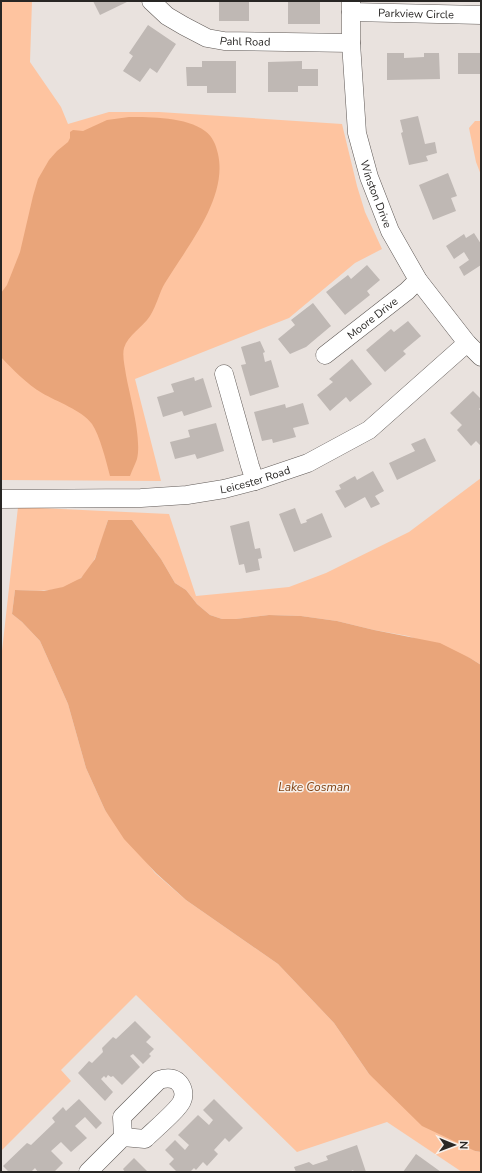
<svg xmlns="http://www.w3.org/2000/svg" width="482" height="1173" font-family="'Nunito Sans',sans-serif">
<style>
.green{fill:#fec4a0}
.water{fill:#e9a57a}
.building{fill:#bfb8b4}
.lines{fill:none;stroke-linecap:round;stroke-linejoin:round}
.minor-casing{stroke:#605a57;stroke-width:19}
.minor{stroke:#fff;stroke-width:18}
.labels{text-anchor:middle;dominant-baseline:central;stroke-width:3;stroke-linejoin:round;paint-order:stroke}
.street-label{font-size:11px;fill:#282624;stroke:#f7f0eb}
.water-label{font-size:12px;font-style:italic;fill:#814313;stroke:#f7f0eb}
</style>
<rect width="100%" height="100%" fill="#e9e2de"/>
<g class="green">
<polygon points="1,1 32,1 30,62 61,107 68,124 109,112 159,112 342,124 357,186 365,212 382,249 355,263 289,318 135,379 161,481 1,480"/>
<polygon points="475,121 481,121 481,175 476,162 469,128"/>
<path d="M481 478V665L470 658 408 636 374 630 337 621 301 616 269 615 236 619H222L210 615 197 604 186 590 175 583 161 559 132 520H108C104 532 101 546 95 558 80 593 47 592 15 590L12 614 22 622 40 641 68 704 86 768 105 810 155 873 186 900 278 964 334 1023 369 1074 475 1151 481 1152V1172H462L387 1122 297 1152 136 995 61 1070 71 1081 1 1151V660L18 507 169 514 196 596 289 587 326 573 409 532Z"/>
</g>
<g class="water">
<path d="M129 117C150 117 187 117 205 131 213 137 216 145 218 154 228 198 187 247 165 283 159 293 157 305 150 316 143 327 128 335 124 348 122 356 125 367 126 375 130 397 142 438 137 459 135 465 132 470 130 476H110C106 461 100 436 92 424 82 410 57 402 42 393 27 384 13 370 1 357V293L7 285 20 252 33 196 38 179 49 160 57 151 68 142 70 138V132L73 130 83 131 107 120Z"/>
<polygon points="108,520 132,520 161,559 175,583 186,590 197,604 210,615 222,619 236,619 269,615 301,616 337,621 374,630 440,643 470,658 481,665 481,1152 475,1151 422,1126 369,1074 334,1023 278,964 186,900 156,873 124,839 105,810 86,768 68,704 40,641 22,622 12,614 15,590 44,591 63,587 81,578 95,559"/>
</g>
<g class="building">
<polygon points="93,1 129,1 100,15"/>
<rect x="219" y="1" width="30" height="20"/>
<rect x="288" y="1" width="32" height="23"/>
<polygon points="148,25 176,44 157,73 150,68 140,82 123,71 133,56 129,53"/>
<polygon points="387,53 404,53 404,58 424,57 424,53 439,53 440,79 387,80"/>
<rect x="458" y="53" width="23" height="21"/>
<polygon points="202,61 236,61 236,93 207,93 207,86 187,86 186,67 202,67"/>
<polygon points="302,61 302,69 318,69 318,86 298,86 298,92 268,92 268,62"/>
<polygon points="418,116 425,144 435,142 437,153 426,156 428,161 409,165 401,133 403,132 400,120"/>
<polygon points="448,173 457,196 451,198 456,211 433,220 419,185"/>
<polygon points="474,233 481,244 481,265 464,276 459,267 469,260 464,252 454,259 446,246 464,234 466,238"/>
<polygon points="367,265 380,280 367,291 370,295 345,315 326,292 348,275 351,279"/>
<polygon points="313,303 331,326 306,347 290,354 278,339 295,325 291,320"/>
<polygon points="408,321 421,336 403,351 406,354 385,372 366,350 391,329 394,332"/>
<polygon points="260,341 265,352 263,353 265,362 271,360 279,387 250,396 241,365 246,364 241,347"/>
<polygon points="352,359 372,384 350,402 346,397 330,411 317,395 333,382 329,379"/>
<polygon points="194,377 195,381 203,378 212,407 184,416 182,411 163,417 157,397 174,392 171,384"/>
<polygon points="473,391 481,399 481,407 479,409 481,411 481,446 476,441 471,446 457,430 462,425 450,413"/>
<polygon points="303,403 309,424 293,428 296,437 273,443 272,439 262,441 254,412 285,404 286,408"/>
<polygon points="216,423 224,451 197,459 195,454 175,459 170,442 190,437 188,430"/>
<polygon points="425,438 436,461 397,480 389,463 415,451 411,444"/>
<polygon points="373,471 384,491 375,496 380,504 371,508 365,497 345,508 335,491 341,489 339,485 355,476 357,480"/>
<polygon points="295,508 301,524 307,522 306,520 322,513 332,537 294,552 279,514"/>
<polygon points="249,521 255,549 260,548 262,558 258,559 260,570 246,573 244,564 239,565 230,526"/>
<polygon points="135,1021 151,1037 146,1042 154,1049 149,1054 151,1056 143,1064 133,1054 130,1056 140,1067 122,1085 113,1076 111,1077 108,1075 106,1078 104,1076 101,1079 113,1092 105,1101 78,1073 89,1061 92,1063 103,1052 102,1048 113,1037 116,1039"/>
<polygon points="79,1099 102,1123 96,1129 85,1117 75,1126 87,1138 71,1152 61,1142 51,1151 63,1163 54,1172 38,1172 35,1168 31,1172 9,1172 3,1166 27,1143 31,1145 55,1122 52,1118 63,1107 66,1111"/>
<polygon points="214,1099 243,1128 229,1142 225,1138 214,1150 218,1154 207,1166 203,1162 196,1170 194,1168 190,1172 177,1172 169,1164 174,1159 165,1150 175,1140 185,1150 189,1145 178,1135 198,1115 209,1125 213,1120 203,1110"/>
<polygon points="357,1145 366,1172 354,1172 353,1170 350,1172 296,1172 294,1167 309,1162 313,1165 328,1160 326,1156"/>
<polygon points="416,1154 441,1172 403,1172"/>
<polygon points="134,1158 148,1172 125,1172 123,1169"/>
</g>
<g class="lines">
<defs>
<g id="minor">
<path id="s1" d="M151 1 167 16 184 26 207 38 224 41 351 43"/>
<path id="s2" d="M351 1V43L357 133 369 177 390 231 418 280 467 343 481 357"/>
<path id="s3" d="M351 12 481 15"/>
<path id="s4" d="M325 355 407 291 418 280"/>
<polyline points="224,374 250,466 255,481"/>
<path id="s5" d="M1 499 141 498 187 495 224 489 255 481 308 463 369 430 467 343"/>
<path d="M88 1172 123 1137 122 1117 159 1080C165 1078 171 1077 177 1081 183 1086 185 1094 182 1101 179 1109 153 1131 145 1139L123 1137"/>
</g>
</defs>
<use href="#minor" class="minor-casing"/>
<use href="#minor" class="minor"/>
</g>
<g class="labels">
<g class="street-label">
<text stroke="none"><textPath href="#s3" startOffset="65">Parkview Circle</textPath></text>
<text stroke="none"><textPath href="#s1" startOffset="106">Pahl Road</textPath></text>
<text stroke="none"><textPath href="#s2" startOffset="196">Winston Drive</textPath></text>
<text stroke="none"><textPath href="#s4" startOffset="60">Moore Drive</textPath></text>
<text stroke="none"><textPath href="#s5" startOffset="256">Leicester Road</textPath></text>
</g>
<g class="water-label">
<text x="314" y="787">Lake Cosman</text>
</g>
</g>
<rect width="482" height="1173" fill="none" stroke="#282624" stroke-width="4"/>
<g transform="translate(454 1145) rotate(91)" stroke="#f7f0eb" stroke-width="3" paint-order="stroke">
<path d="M0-3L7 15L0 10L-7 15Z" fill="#282624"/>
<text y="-6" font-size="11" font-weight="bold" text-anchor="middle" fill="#282624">N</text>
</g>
</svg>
